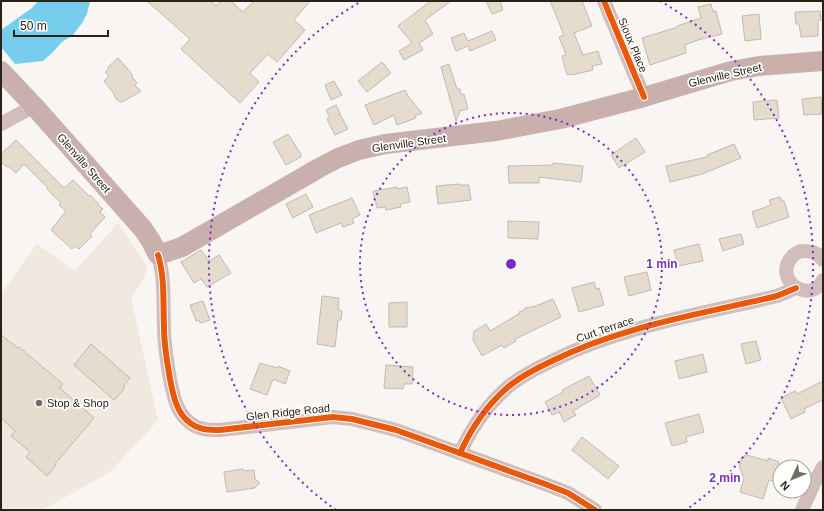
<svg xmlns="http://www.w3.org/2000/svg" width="824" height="511" font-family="Helvetica,sans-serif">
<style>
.built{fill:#f1e9e0}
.water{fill:#76ceec}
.building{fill:#e5dcce;stroke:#bfbab4}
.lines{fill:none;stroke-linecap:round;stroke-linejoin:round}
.minor{stroke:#d2bdba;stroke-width:14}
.secondary{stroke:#c9b0ad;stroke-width:20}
.cycleway-casing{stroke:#fff;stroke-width:8}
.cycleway{stroke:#e8590c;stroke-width:6}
.ring{fill:none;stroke:#7b2cbf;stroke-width:2;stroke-dasharray:2 4}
.poi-dot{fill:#736c64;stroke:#fff;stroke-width:1.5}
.labels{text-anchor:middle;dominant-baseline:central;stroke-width:3.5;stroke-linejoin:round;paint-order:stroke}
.street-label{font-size:11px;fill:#2b2217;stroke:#fff}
.poi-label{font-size:11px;fill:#2b2217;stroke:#fff;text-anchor:start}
.centre{fill:#7b2cbf;stroke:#fff;stroke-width:2}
.ring-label{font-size:12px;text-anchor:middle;font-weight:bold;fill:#7b2cbf;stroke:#fff;stroke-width:3.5;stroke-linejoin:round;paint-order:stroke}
</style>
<rect width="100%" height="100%" fill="#f8f5f3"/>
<polygon class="built" points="118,223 147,266 144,279 131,298 158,420 111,471 43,510 1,510 1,293 37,244 75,271"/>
<polygon class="water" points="38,1 90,1 87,14 82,23 73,35 62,42 52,53 43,61 15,64 1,47 1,30 32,8"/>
<g class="building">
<polygon points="147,1 211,1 216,6 221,1 231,1 243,12 254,1 310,1 294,20 305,30 277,62 268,54 250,73 259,82 240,103 181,49 190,39"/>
<polygon points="431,1 451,1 425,20 433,34 419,43 423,50 404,60 399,51 412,43 398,26"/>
<polygon points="486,1 500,1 503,10 492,14"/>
<polygon points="550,1 582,1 592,26 574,33 583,55 598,51 602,64 592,66 593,70 572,75 572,74 567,75 562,56 566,55 559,37 564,35"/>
<polygon points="711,4 713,12 716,11 722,34 698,40 685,45 686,53 650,65 642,38 678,27 677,26 701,18 698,7"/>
<polygon points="820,11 821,20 818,21 818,36 801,37 799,24 796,24 795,12"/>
<polygon points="759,14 761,39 745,41 742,16"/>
<polygon points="492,31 496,40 470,51 468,46 456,51 451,38 464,33 468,41"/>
<polygon points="118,58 132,74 132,77 137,83 135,85 141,91 124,101 121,102 116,99 114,94 104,81 109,76 105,72 109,68 108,67"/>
<polygon points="382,62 391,73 367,92 358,81"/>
<polygon points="449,64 457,89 460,89 461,95 464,94 468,109 460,111 456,121 441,67"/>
<polygon points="334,81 342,95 331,100 325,85"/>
<polygon points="405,90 408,96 422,113 415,116 416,118 397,125 394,115 374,125 365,105"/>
<polygon points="821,97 822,114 804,115 802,99"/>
<polygon points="777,100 779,118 754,120 753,102"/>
<polygon points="336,105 340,113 338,115 340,114 348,129 335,135 327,119 330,118 326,110"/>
<polygon points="288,134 301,154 301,157 286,165 273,142"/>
<polygon points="636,138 645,152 619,168 611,155"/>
<polygon points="16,140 64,188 73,180 89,196 90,195 99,204 98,205 103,209 100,212 105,217 90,234 92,236 79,249 75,246 72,249 51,230 66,211 59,205 61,203 47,189 48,188 24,164 16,173 8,166 7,167 1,162 1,154"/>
<polygon points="734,144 741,158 702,174 670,182 666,166 707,157 707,155"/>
<polygon points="553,163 583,166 581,182 539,177 539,183 509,183 508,166 553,165"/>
<polygon points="460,184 460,185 469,185 471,200 438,204 436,186"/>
<polygon points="397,187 397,189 407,187 410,202 400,204 401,207 386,210 385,207 377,208 373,191"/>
<polygon points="306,194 313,207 293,218 286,204"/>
<polygon points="780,197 782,201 784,201 789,217 757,228 752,212 771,205 769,200"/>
<polygon points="352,198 360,215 352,219 354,223 343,227 341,223 316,233 309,215"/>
<polygon points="508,221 539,222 538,239 508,238"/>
<polygon points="741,234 744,244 723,251 719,239"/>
<polygon points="699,244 703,261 678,266 674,250"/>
<polygon points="201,250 209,261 219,255 231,273 207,287 201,279 194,283 181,262"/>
<polygon points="647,272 651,290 629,296 624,277"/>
<polygon points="594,282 596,289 599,288 604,305 579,312 572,288"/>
<polygon points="322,296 339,298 338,310 342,311 341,320 338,320 335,347 317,344"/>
<polygon points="553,299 561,317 515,339 516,341 504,348 502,345 482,356 473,340 474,331 486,324 490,331 520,313 519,312 524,310 526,307 528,308 532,306 533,307"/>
<polygon points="203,301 210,320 200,323 199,320 196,321 190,305"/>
<polygon points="407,302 407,327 389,327 389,303"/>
<polygon points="1,335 18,348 19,347 63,384 60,388 94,418 55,464 56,465 47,476 26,457 30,452 11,436 15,431 1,418"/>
<polygon points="756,341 761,360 746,364 741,344"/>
<polygon points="91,344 130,378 123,387 125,388 114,400 74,365"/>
<polygon points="703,354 707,372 679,379 675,361"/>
<polygon points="260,363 277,368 278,366 290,371 285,384 273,379 267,395 250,389"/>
<polygon points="386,365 413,367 412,384 404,384 403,389 384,388"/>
<polygon points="589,376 600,395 573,411 576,415 564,422 559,412 552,415 545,402 563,392 562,390"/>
<polygon points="823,381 823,400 804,409 805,412 791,419 781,398 795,391 797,394"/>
<polygon points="699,414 704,432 686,437 687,442 672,446 665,423"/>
<polygon points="582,437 619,466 608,479 572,450"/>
<polygon points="747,455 768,461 768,458 779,462 773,481 769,480 763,499 740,492 744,478 739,466 742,457"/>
<polygon points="243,469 243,471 254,470 255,479 260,483 255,488 227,492 224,472"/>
</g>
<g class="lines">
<g class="minor">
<polyline points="604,1 644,97"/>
<polyline points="1,124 34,106"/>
<path d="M158 255C165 278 163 303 164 327 164 345 167 362 170 379 173 394 176 412 189 422 198 430 209 430 220 430L333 417 352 419 396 430 545 484 568 493 595 510"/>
<path d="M823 260C819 254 812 251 804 251 799 251 794 254 791 258 773 281 811 305 823 280"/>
<path d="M460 453C471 429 488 404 508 387 521 376 537 368 552 361 622 326 701 314 777 296L796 288"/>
<polyline points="802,510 816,479 823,467"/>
</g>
<polyline class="secondary" points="1,71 34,106 143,229 151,241 158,255 182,247 319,168 338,158 359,150 385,144 496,131 560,119 644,97 731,71 759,66 823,61"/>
<defs>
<g id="cycleway">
<polyline points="604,1 644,97"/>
<path d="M158 255C165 278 163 303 164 327 164 345 167 362 170 379 173 394 176 412 189 422 198 430 209 430 220 430L333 417 352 419 396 430 545 484 568 493 595 510"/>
<path d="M460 453C471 429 488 404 508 387 521 376 537 368 552 361 622 326 701 314 777 296L796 288"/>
</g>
</defs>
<use href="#cycleway" class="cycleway-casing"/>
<use href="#cycleway" class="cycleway"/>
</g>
<g class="ring">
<circle cx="511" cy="264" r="151"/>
<path d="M336 510A302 302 0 0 1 362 1M660 1A302 302 0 0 1 686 510"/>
</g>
<circle class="poi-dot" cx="39" cy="403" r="4"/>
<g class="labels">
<g class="street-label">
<text transform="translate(633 45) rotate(67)">Sioux Place</text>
<text transform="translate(725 75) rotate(-13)">Glenville Street</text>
<text transform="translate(409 143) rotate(-8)">Glenville Street</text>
<text transform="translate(84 163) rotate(49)">Glenville Street</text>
<text transform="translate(605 329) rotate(-19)">Curt Terrace</text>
<text transform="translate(288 412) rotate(-6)">Glen Ridge Road</text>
</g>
<g class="poi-label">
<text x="47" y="403">Stop &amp; Shop</text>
</g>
</g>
<circle cx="511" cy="264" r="6" class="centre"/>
<g class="ring-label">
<text x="662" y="268">1 min</text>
<text x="725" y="482">2 min</text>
</g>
<rect width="824" height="511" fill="none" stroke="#2b2217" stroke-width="4"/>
<g transform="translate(792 479) rotate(226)"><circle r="19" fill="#ffffff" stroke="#aaa7a2"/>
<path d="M0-3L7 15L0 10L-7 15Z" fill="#736c64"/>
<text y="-6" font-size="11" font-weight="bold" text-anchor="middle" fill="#2b2217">N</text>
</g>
<path d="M14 30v6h94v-6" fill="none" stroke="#2b2217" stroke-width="2"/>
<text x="20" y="30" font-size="12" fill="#2b2217" stroke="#ffffff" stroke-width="3" paint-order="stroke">50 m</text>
</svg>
